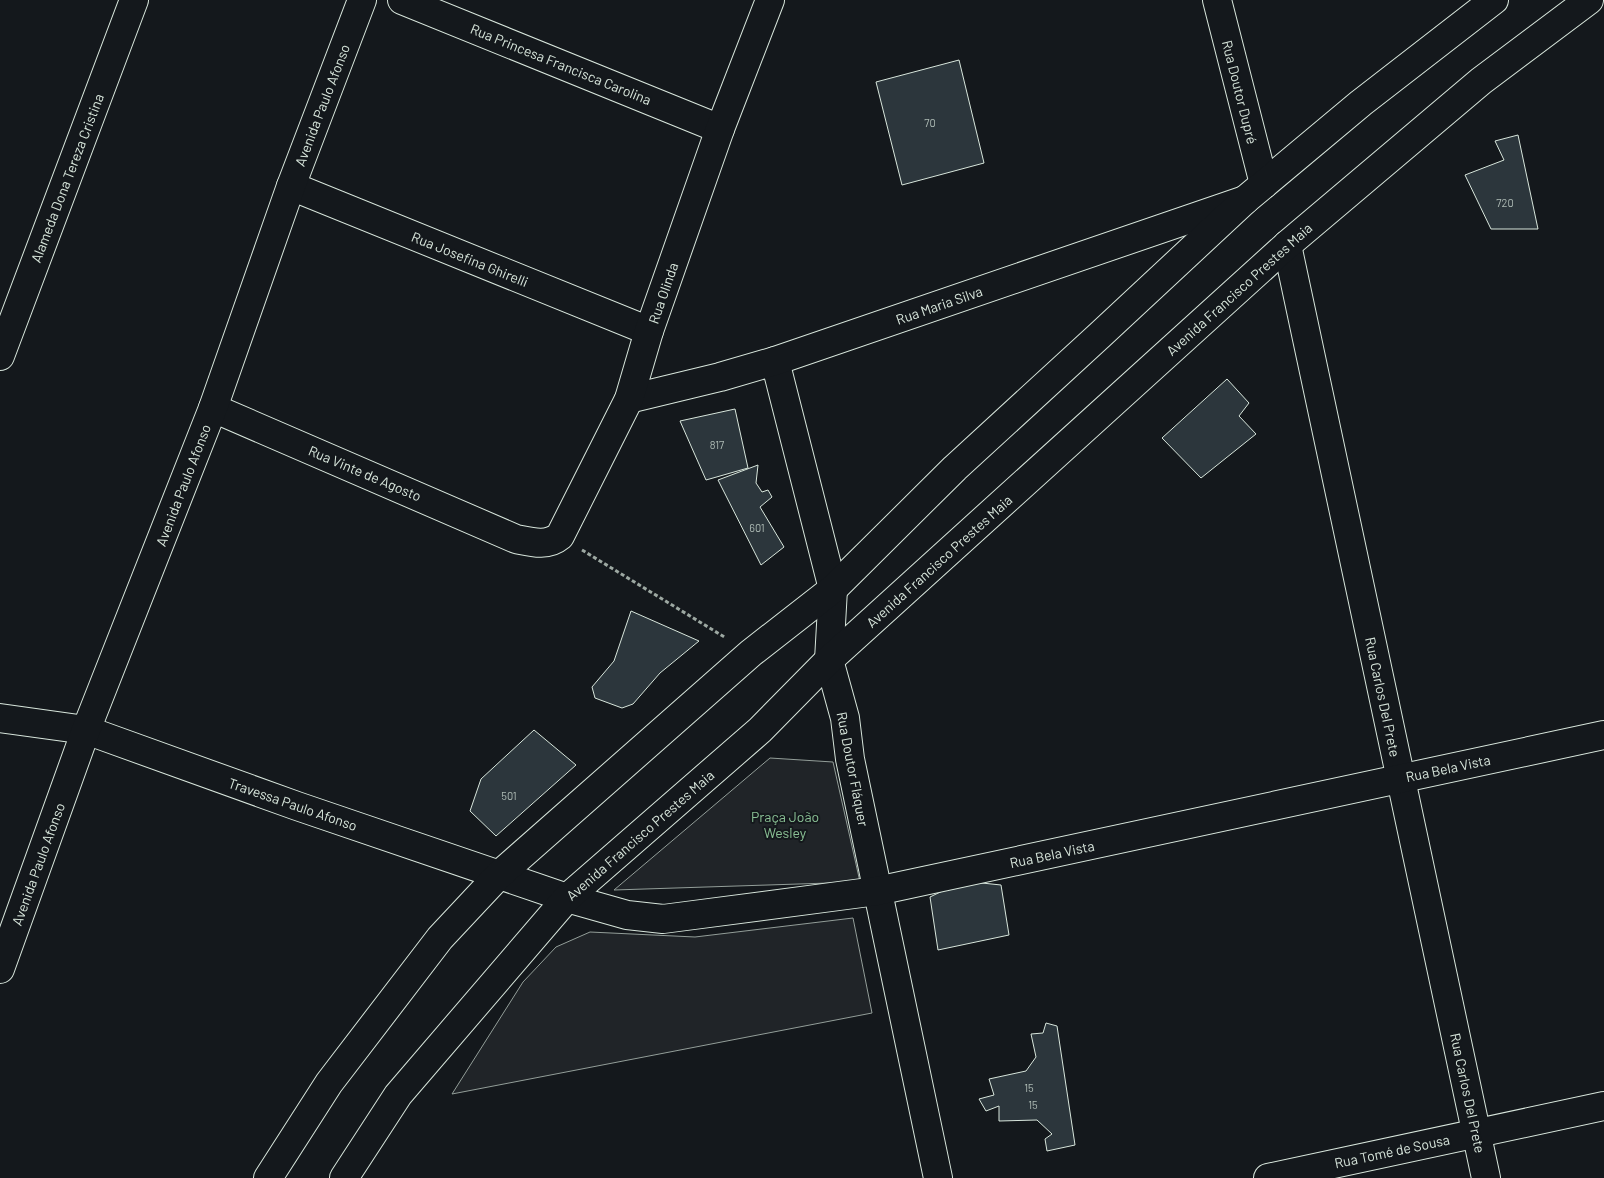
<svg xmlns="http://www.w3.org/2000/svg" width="1604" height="1178" font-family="Barlow,sans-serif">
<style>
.green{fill:#202428;stroke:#939e99}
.building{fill:#2c363c;stroke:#d8e6dc}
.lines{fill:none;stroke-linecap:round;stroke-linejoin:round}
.minor-casing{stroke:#d8e6dc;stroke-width:30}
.major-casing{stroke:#d8e6dc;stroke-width:30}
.path{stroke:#9da8a2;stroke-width:3;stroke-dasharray:4 2.5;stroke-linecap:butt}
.minor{stroke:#14181c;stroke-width:28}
.major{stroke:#14181c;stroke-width:28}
.labels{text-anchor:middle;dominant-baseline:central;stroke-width:4;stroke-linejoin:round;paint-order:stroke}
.number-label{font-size:11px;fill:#adbab4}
.street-label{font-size:14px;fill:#d8e6dc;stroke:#14181c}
.park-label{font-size:14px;fill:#8ac095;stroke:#14181c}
</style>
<rect width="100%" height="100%" fill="#14181c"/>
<g class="green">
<polygon points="770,758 833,762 860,882 614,890"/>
<polygon points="853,918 872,1013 452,1094 523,982 556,947 590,932 695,937"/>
</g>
<g class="building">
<polygon points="959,60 984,163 902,185 876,82"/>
<polygon points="1518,135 1538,229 1491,229 1465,175 1504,160 1495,141"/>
<polygon points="1227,379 1249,403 1239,416 1256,434 1201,478 1162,438"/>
<polygon points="735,409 748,468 706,480 680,421"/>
<polygon points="758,465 756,483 762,492 768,490 772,497 760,507 784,547 761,565 718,480"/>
<polygon points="631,611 699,641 660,673 633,704 622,708 595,698 592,687 614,661"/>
<polygon points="534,730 576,765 496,836 470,811 481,779"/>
<polygon points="963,881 1001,885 1009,935 938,950 930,897"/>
<polygon points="1046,1023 1057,1026 1075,1145 1047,1151 1045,1139 1052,1134 1037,1120 999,1121 999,1106 986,1111 979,1099 994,1095 989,1079 1026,1071 1036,1057 1031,1034 1043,1033"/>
</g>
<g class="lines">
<defs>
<g id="minor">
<polyline points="402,0 720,129"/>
<polyline points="1217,0 1264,184"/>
<polyline points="291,186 649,331"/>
<polyline points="1287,245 1486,1178"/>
<polyline points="0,356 134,0"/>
<polyline points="775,361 833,589 829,660 845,718 850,759 938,1178"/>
<polyline points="629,399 720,377 775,361 1245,200"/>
<path d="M213 408 516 539C531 542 547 547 560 536L629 399 649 331 720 129 770 0"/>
<polyline points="0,718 86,730 297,806 567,898 627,915 663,919 877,891 1604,735"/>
<polyline points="0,969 86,730 213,408 291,186 362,0"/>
<polyline points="1268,1178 1604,1106"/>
</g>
<g id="major">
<polyline points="268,1178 329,1083 440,938 499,875 751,653 833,589 955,468 1100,335 1245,200 1361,103 1494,0"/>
<polyline points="344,1178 398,1095 567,898 760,730 829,660 1287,245 1481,81 1589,0"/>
</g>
</defs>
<use href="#minor" class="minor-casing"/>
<use href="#major" class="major-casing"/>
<polyline class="path" points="582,550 726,638"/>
<use href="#minor" class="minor"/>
<use href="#major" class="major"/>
</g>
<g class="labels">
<g class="number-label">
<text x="930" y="122">70</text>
<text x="1505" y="202">720</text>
<text x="717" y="444">817</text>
<text x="757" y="527">601</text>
<text x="509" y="795">501</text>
<text x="1029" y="1087">15</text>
<text x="1033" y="1104">15</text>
</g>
<g class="street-label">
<text transform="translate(561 64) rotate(22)">Rua Princesa Francisca Carolina</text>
<text transform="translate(1240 92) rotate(76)">Rua Doutor Dupré</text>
<text transform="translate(322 105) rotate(-69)">Avenida Paulo Afonso</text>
<text transform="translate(67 178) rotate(-69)">Alameda Dona Tereza Cristina</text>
<text transform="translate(470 259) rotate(22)">Rua Josefina Ghirelli</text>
<text transform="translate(1239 289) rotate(-42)">Avenida Francisco Prestes Maia</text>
<text transform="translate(663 293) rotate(-71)">Rua Olinda</text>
<text transform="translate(939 305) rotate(-19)">Rua Maria Silva</text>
<text transform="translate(365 473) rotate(23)">Rua Vinte de Agosto</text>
<text transform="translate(183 485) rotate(-69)">Avenida Paulo Afonso</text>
<text transform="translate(939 561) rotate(-42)">Avenida Francisco Prestes Maia</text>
<text transform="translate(1383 697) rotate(78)">Rua Carlos Del Prete</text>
<text transform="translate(1448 768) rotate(-12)">Rua Bela Vista</text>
<text transform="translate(853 769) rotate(79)">Rua Doutor Fláquer</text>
<text transform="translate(293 804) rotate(19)">Travessa Paulo Afonso</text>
<text transform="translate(640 835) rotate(-41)">Avenida Francisco Prestes Maia</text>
<text transform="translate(1052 854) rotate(-12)">Rua Bela Vista</text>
<text transform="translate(38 864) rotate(-70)">Avenida Paulo Afonso</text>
<text transform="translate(1468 1093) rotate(78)">Rua Carlos Del Prete</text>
<text transform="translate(1392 1151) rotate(-12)">Rua Tomé de Sousa</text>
</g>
<g class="park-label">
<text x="785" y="816">Praça João<tspan x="785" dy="16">Wesley</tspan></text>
</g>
</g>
</svg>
